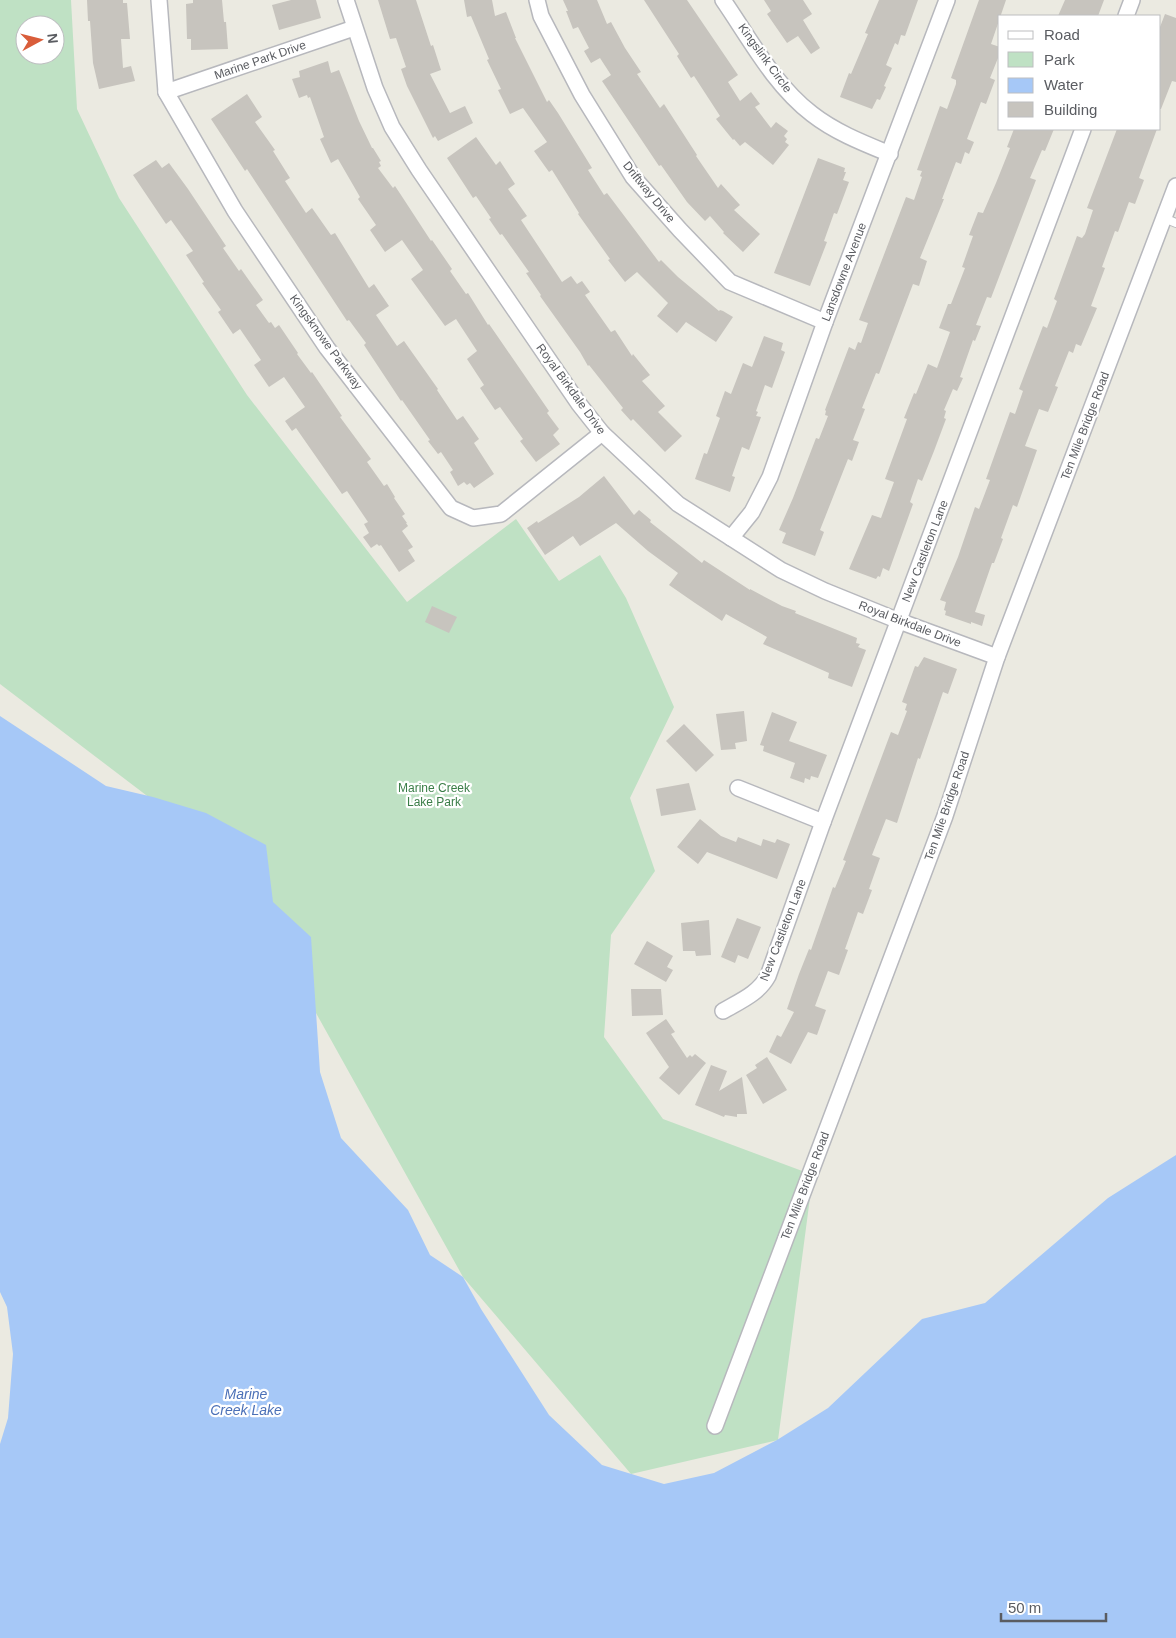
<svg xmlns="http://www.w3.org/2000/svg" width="1176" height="1638" font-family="Arial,sans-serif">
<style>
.green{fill:#bfe1c4;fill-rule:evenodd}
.water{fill:#a6c8f7}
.building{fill:#c7c4be}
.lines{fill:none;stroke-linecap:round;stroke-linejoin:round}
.lane-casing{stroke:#b7b8bd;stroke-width:10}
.street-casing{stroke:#b7b8bd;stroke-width:18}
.lane{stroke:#fff;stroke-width:8}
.street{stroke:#fff;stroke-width:15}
.labels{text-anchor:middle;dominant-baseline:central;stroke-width:4.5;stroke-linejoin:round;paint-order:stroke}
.street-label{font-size:12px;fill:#5a5c61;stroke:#fff}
.park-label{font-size:12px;fill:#3b7e48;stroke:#fff}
.water-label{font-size:14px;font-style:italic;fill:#4b70b7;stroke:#fff}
</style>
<rect width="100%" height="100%" fill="#ebeae1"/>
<path class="green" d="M0 0H71L77 109 119 198 247 395 407 602 516 519 559 581 600 555 626 598 674 707 630 798 655 871 611 935 604 1037 663 1119 813 1175 778 1440 631 1474 463 1277 316 1013 259 881 0 684ZM25 25H55V55H25Z"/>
<polygon class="water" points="0,716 106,786 153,797 206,813 266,845 273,902 311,937 320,1072 341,1138 408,1210 430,1255 463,1277 481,1309 549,1415 602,1465 664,1484 714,1473 777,1440 828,1408 922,1319 985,1303 1108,1198 1176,1155 1176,1638 0,1638 0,1444 8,1418 13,1354 7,1307 0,1292"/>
<g class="building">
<polygon points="87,0 123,0 123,3 127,3 130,39 121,39 123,68 131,66 135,81 99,89 93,63 90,21 88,21"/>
<polygon points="193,0 222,0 224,22 226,22 228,49 191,50 191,39 187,39 186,4 193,3"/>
<polygon points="291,0 316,0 321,18 279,30 272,5"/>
<polygon points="378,0 416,0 431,46 433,45 441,70 430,74 450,113 465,106 473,123 438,141 435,136 433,138 407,86 401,69 406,67 396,38 390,39"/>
<polygon points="464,0 492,0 495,16 506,12 516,38 515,38 547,102 549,100 558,113 592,168 588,170 604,195 607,193 659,262 661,260 678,277 719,311 720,310 723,311 733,317 716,342 686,322 677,333 657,316 668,303 637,272 625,282 608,260 610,259 578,214 579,213 552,170 549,172 534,151 547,142 523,108 510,114 498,90 501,89 487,60 489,59 471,16 467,17"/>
<polygon points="563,0 597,0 607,24 611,22 625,48 641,72 637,74 660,108 664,104 697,155 696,156 718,188 721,184 740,205 734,210 760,234 743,252 723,233 724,232 710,216 705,221 687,202 661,165 659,166 602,81 611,75 600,58 591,63 584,51 589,48 578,27 573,29 566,11 568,11"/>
<polygon points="644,0 687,0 738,75 728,82 740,101 751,92 760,104 755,107 771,128 776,122 788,131 784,136 787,139 785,142 789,145 773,165 745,142 740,146 734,139 733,140 716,119 720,116 694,76 691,78 677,56 679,54"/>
<polygon points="764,0 803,0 812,14 803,20 820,48 811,54 798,36 787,43 767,14 771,11"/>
<polygon points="879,0 918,0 905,36 901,35 898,45 895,43 886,65 892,68 884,86 886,87 880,100 877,99 872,109 840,97 849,73 851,74 868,34 865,33"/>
<polygon points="979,0 1006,0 991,44 1000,47 1000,53 990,78 995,80 986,104 981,102 967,139 974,142 969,154 965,152 961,164 956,162 942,199 944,199 920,258 927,261 919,286 913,284 879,374 876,373 862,408 865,409 853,440 859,442 852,461 848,459 820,530 824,532 815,556 782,543 786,533 779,530 793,498 816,438 819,439 828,416 825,415 826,411 825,410 849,347 855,350 858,342 861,343 868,323 859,320 906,197 914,200 922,177 920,176 922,171 917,170 940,106 947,109 956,84 956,80 951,78"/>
<polygon points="1065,0 1104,0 1098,16 1058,16"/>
<polygon points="1165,14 1176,18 1176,82 1172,81 1161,109 1160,109 1160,27"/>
<polygon points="328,61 331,73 339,70 359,121 372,148 373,148 381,161 379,162 381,166 378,168 393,188 395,186 401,195 431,241 432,240 452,269 450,271 466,294 468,293 488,325 489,324 498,337 549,411 547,413 559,429 553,435 560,444 536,462 520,441 523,439 500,407 495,410 480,388 484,385 467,359 477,351 456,319 445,326 411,279 423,270 402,240 385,252 370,230 376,225 358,199 360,197 338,159 331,163 320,139 324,137 310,97 308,98 307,95 299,98 292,79 300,77 299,71"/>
<polygon points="247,94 262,117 255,122 275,150 273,151 290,178 285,181 306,213 312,208 331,235 335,233 369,288 374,284 389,306 376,315 397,346 404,341 438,389 437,390 457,420 463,416 479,439 474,443 494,474 474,488 470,483 467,485 464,482 458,486 450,472 453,470 441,452 438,454 428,441 430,440 402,400 401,401 364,345 366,343 349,320 347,321 247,169 245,171 211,119"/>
<polygon points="1014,129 1054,129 1045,151 1042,150 1030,178 1036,180 991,298 987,297 976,325 981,326 975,341 973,340 960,377 963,378 957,391 953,389 944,410 946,411 944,418 946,419 934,451 922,481 918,479 910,502 913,504 889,571 883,568 880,577 878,576 876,579 849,569 872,515 881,518 894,482 885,479 907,419 904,418 914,393 916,394 928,364 937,368 950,332 939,328 948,304 951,304 965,268 962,267 973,236 969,235 978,212 983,213 996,183 1010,148 1007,147"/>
<polygon points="1117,129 1157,129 1139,178 1144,180 1135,204 1129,202 1118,232 1115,231 1102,267 1105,268 1091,306 1097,308 1081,346 1076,344 1073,353 1069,351 1055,386 1058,387 1048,412 1039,409 1025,446 1037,450 1017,507 1013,505 1001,538 1003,539 994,563 992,563 975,612 985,615 982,626 971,622 971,624 945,615 946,611 944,610 946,602 940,600 958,557 975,507 979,509 990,480 986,479 1010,412 1015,414 1023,391 1019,389 1043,326 1047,328 1057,301 1054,299 1077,236 1082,238 1085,234 1093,210 1087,208"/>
<polygon points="476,137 496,165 500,161 515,184 508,189 527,216 521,220 562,282 571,276 577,284 582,281 590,292 585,295 611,332 615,330 632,356 633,354 650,375 642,381 665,406 658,412 682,436 665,452 633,419 631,421 621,410 623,408 589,365 588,366 580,352 540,296 541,295 526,273 529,272 502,234 500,235 489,219 491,218 476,196 473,198 447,158"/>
<polygon points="818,158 845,168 844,172 846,172 843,180 849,182 837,214 834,213 824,241 827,242 810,286 774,273"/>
<polygon points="156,160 162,168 169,163 188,189 226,246 223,248 239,271 241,269 263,300 256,305 269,323 271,322 275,328 279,325 298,353 297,354 311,373 312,372 342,416 340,417 371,459 367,462 384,486 387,484 395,497 394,498 405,514 402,516 407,523 406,523 408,526 402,531 413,547 408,550 415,561 399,572 381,545 379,546 377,544 371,548 363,537 369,533 364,524 368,522 347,491 342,494 296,428 292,431 285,421 305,407 284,377 269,387 254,365 261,360 240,329 233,334 218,312 221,310 202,283 204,282 186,255 193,251 171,220 166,224 133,175"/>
<polygon points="764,336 783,343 781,350 785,352 772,388 765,385 756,411 758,412 756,416 761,417 749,450 742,447 732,476 735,477 730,492 695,479 704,453 707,454 720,418 716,416 725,391 731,394 743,363 752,367"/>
<polygon points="604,476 634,515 639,510 651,520 650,522 702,563 704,560 750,590 750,589 782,606 796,611 795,613 857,638 856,643 860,644 858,647 866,650 852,687 828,678 829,673 763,644 767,637 726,614 722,621 695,603 669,585 678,573 648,551 616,523 580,546 573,536 545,555 527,528 537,521 538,523 579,497"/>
<polygon points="432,606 457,617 449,633 425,622"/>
<polygon points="924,657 957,669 948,694 943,692 920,759 918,758 897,823 886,819 872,855 880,858 869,889 872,890 863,914 858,912 845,949 848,950 839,975 828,971 815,1006 826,1010 817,1035 808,1032 791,1064 769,1052 777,1035 781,1037 794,1012 787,1009 799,974 809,949 811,950 833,887 835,888 846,861 843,860 891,732 898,735 907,711 905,710 907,704 902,702 915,666 918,667"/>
<polygon points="744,711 747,741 735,743 736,749 721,750 716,714"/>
<polygon points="772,712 797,722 789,741 827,755 818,778 811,776 810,780 805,778 804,783 790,778 795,763 763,751 764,746 760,745"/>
<polygon points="684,724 714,755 696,772 666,741"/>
<polygon points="689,783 696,810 661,816 656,789"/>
<polygon points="700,819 721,836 736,842 738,837 761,846 763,839 775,843 777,839 790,844 777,879 707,852 698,864 677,847"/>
<polygon points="737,918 761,927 748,959 738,955 735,963 721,957"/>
<polygon points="709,920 711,955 696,956 695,951 683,951 681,923"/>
<polygon points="647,941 673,956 667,967 673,970 666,982 634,964"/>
<polygon points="631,989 661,989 663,1015 632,1016"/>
<polygon points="666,1019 675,1032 671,1034 687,1058 690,1055 692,1057 695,1054 706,1063 679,1095 659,1078 669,1067 646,1033"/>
<polygon points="767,1057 787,1090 763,1104 746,1075 757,1068 755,1065"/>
<polygon points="711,1065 727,1071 719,1091 742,1077 747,1114 737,1114 737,1117 725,1115 724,1117 695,1105"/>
</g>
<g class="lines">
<defs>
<polyline id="lane" points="1164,218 1176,223"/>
<g id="street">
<polyline points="159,0 166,92 235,211 327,348 451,508 473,518 501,514 602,433"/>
<polyline points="346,0 375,88 392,127 419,170 579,404 602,433 678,504 781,570 825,591 899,621 997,657"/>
<polyline points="537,0 541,16 582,95 633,177 680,230 730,282 825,322"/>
<path d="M723 0C750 39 774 85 812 114 835 132 863 143 890 154"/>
<polyline points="1126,16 1132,0"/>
<polyline points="166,92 354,28"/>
<polyline points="731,538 752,512 770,477 825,322 947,0"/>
<polyline points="738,788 823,822"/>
<path d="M723 1011C740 1001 758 994 768 976L823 822 1083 129"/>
<polyline points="715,1426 945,816 997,657 1176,186"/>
</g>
</defs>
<use href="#lane" class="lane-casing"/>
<use href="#street" class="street-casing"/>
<use href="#lane" class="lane"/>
<use href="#street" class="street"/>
</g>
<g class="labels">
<g class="street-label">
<text transform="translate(765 58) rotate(54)">Kingslink Circle</text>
<text transform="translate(260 60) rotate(-19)">Marine Park Drive</text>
<text transform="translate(649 192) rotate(51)">Driftway Drive</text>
<text transform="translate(844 272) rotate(-69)">Lansdowne Avenue</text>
<text transform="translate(326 342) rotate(54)">Kingsknowe Parkway</text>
<text transform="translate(571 389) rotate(54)">Royal Birkdale Drive</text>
<text transform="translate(1085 426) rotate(-69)">Ten Mile Bridge Road</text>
<text transform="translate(925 551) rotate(-69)">New Castleton Lane</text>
<text transform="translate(910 624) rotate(21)">Royal Birkdale Drive</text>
<text transform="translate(947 806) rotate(-71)">Ten Mile Bridge Road</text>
<text transform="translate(783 930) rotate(-69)">New Castleton Lane</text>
<text transform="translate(805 1186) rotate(-69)">Ten Mile Bridge Road</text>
</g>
<g class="park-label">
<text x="434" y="788">Marine Creek<tspan x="434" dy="14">Lake Park</tspan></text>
</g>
<g class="water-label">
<text x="246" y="1394">Marine<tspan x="246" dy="16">Creek Lake</tspan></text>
</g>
</g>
<rect x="998" y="15" width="162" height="115" fill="#ffffff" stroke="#bdbec0"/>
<rect x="1008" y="31" width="25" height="8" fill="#ffffff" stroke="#bdbec0"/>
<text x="1044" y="40" font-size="15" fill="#5a5c61">Road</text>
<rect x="1008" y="52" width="25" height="15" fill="#bfe1c4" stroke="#bdbec0"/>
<text x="1044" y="65" font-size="15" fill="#5a5c61">Park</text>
<rect x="1008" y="78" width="25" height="15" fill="#a6c8f7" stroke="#bdbec0"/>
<text x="1044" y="90" font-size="15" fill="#5a5c61">Water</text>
<rect x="1008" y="102" width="25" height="15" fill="#c7c4be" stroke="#bdbec0"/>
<text x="1044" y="115" font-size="15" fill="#5a5c61">Building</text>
<g transform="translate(40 40) rotate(83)"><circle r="24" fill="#ffffff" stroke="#bdbec0"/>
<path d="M0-4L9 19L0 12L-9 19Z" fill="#d95d3a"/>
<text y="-8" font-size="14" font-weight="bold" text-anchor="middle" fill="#5a5c61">N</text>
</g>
<path d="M1001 1613v8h105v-8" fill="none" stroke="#5a5c61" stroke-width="2.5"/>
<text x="1008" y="1613" font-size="15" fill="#5a5c61" stroke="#ffffff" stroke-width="4" paint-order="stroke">50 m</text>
</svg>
